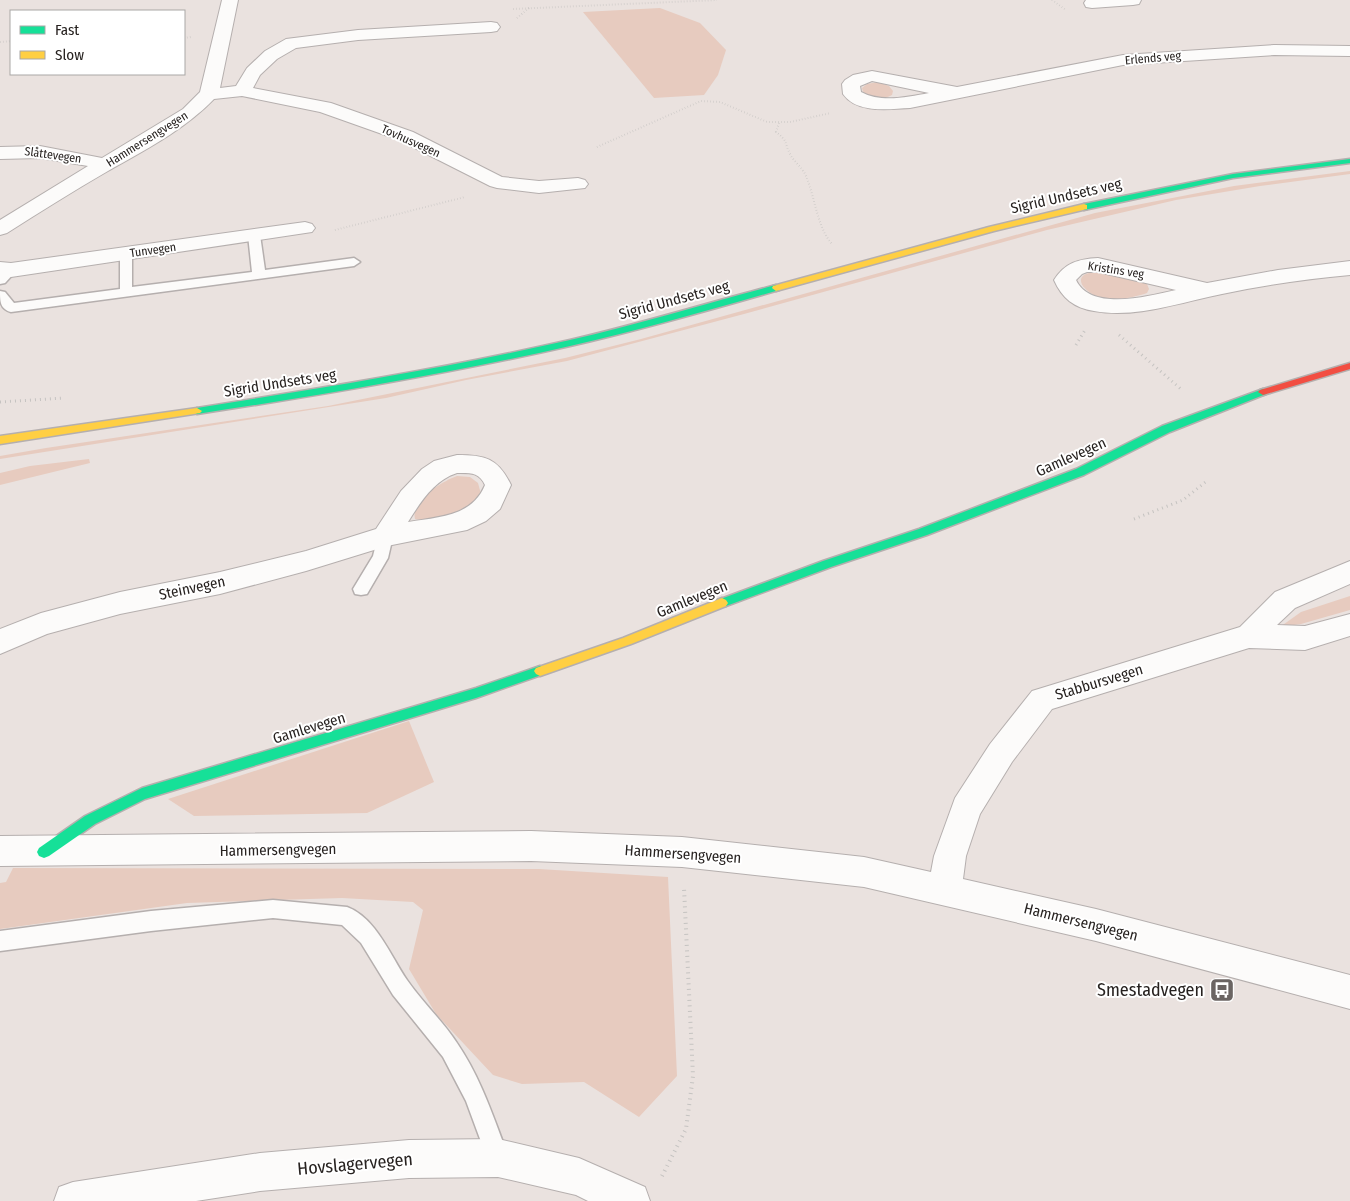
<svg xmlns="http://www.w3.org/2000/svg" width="1350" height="1201" font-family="'Fira Sans Condensed',sans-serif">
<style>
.green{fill:#e7cbbf}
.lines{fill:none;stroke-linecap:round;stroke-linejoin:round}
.lane-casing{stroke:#b5afae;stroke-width:3}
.street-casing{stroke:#b5afae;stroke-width:2}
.fast-casing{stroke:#b5afae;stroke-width:3}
.slow-casing{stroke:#b5afae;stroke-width:3}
.jam-casing{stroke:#b5afae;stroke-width:3}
.path-far2{stroke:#c5c3c1;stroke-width:2;stroke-dasharray:0.5 2.5;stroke-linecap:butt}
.path-far1{stroke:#c5c3c1;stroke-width:3;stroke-dasharray:1 4;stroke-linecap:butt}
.path{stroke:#c5c3c1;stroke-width:4;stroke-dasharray:1 4.5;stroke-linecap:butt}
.lane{fill:#fcfbfa;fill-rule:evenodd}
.street{fill:#fcfbfa;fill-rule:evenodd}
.fast{fill:#16e098;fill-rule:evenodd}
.slow{fill:#ffcf43;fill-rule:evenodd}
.jam{fill:#f24e42;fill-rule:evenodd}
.labels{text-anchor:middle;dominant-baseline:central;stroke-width:4;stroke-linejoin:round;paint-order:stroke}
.far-street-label{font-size:12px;fill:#272220;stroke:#fff}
.street-label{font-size:15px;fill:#272220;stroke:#fff}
.near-poi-label{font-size:18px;fill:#272220;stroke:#fff;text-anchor:end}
.near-street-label{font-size:18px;fill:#272220;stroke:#fff}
</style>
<rect width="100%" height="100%" fill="#eae2df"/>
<g class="green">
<polygon points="660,8 700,23 726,50 718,75 704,95 654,98 583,12"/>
<path d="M878 82 889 86 893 91 892 95C883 100 864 101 862 88L867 84Z"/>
<polygon points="1350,171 1350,174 1260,186 1176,200 1047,230 744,314 567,361 466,380 386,398 0,459 0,456 46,448 328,406 565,358 641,339 1095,213 1234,186"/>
<path d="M1094 272H1105L1143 282 1147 284 1149 289 1147 293C1133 298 1114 301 1099 297 1085 293 1069 275 1094 272Z"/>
<polygon points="89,459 90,463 0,485 0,473 30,466"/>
<path d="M457 476 470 477 478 483 481 494C470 512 434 524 415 519 410 500 443 481 457 476Z"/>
<polygon points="1350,596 1350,610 1301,624 1280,627 1301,612"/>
<polygon points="409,721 434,782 367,813 194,816 168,799"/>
<polygon points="13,868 539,869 668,877 677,1076 639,1117 584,1082 522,1084 493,1075 436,1014 409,969 423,910 413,902 342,898 187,903 0,929 0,883 6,882"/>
</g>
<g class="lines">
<defs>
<g id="lane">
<path d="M254 231 260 235 265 270 354 258 360 262 354 266 11 312C0 309 0 301 0 291L5 292 14 303 120 289V254L126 250 132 254V287L252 272 248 235Z"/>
<polygon points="11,266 17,270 5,283 0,284 0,273"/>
<polygon points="385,530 391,532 393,536 388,558 367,594 361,595 355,594 353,589 373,556 379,532"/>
<path d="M273 900 347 907C376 918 390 955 407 980 422 1002 442 1020 457 1043 481 1078 494 1119 509 1158L506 1166 498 1169 490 1166 466 1101 443 1057 393 995 361 943 342 925 273 918 151 931 0 951V931L151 911Z"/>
</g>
<g id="street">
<path d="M222 0H238L220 88 236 86 247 68 265 51 286 39 358 30 491 22 497 23 500 27 497 31 491 32 358 40 296 48 277 59 260 75 253 88 331 103 413 132 502 177 539 181 578 178 585 180 588 184 585 188 539 193 497 188 490 186 399 140 320 112 242 96 214 99C184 130 145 150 108 171 73 191 40 212 7 233L0 235V220L88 166 40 158 0 159V147L40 146 102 158 183 109 200 92Z"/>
<polygon points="1086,0 1141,0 1139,4 1133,5 1092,8 1086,7 1084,3"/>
<path d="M1274 45 1350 46V56L1274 55 1123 65 910 108C889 109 857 114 843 94L842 84 845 80 853 75 872 71 957 87 1123 55ZM872 81 929 93C907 97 881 103 861 92L860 86Z"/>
<polygon points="305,222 312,224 315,228 312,232 11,277 0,276 0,262 11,263"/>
<path d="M1098 258 1207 283 1278 270 1350 261V275C1307 279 1264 285 1222 294 1181 302 1136 319 1094 311 1074 308 1062 298 1054 280 1065 263 1078 259 1098 258ZM1087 272H1098L1176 290C1149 296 1091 312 1076 280L1082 274Z"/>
<path d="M457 455C485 455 498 458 511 485L500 509 486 521 467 530 387 546 306 571 220 594 120 614 47 634 0 654V629L41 613 120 592 220 572 306 551 376 529 401 491 422 469 434 461ZM457 473C470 473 479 472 485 485 472 517 438 517 408 522 420 503 434 480 457 473Z"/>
<polygon points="1350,561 1350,584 1295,608 1277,625 1305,626 1350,614 1350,636 1305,650 1249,648 1052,709 1012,762 980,814 966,856 963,879 1096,909 1350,975 1350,1009 1096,941 864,887 682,867 531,861 0,866 0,836 531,831 682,837 864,857 931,872 934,856 955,798 990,744 1032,691 1240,627 1275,592"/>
<polygon points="498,1139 579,1158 645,1187 650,1201 588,1201 576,1195 498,1177 409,1178 260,1191 196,1201 54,1201 59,1187 73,1182 260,1153 409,1140"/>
</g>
<g id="fast">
<polygon points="1350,159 1350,163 1233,178 1084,210 1080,207 1084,204 1233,174"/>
<path d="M776 285 780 288 779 290C710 310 640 330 570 346 447 374 322 395 197 414L192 411 197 408C322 388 447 368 570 340 640 324 707 303 776 285Z"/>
<polygon points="1263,389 1266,390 1268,392 1266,394 1170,432 1084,475 927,535 831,567 726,606 718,606 716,603 718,600 823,561 919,529 1076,469 1162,426"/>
<polygon points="540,666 544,668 546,671 544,674 476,698 145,799 95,824 49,856 44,858 39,856 37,852 39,848 85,816 142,788 476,688"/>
</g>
<g id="slow">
<polygon points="1084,204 1087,205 1087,209 994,231 776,291 772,288 773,286 989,227"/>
<polygon points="197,408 202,411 200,413 0,444 0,436"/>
<polygon points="722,598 726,600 728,603 726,606 631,644 540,676 536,674 534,671 536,668 623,638"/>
</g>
<polygon id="jam" points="1350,363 1350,369 1263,395 1258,392 1260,390"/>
</defs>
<use href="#lane" class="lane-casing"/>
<use href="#street" class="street-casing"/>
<use href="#fast" class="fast-casing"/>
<use href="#slow" class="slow-casing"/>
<use href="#jam" class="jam-casing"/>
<g class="path-far2">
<polyline points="1052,0 1066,10"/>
<polyline points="513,9 717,0"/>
<polyline points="517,18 529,8"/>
<polyline points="184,38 191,37"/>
<polyline points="0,42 11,41"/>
<path d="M779 123 776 132C788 141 784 142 790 154 794 162 802 167 806 176 815 197 817 227 832 244"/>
<polyline points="597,147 701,101 720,102 767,122 790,122 831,113"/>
<polyline points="335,230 465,197"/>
</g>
<g class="path-far1">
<polyline points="1119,335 1182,390"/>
<polyline points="1076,345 1085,330"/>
<polyline points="0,402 64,398"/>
<polyline points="1134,519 1183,500 1208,480"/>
</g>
<polyline class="path" points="662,1176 686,1129 693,1076 684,888"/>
<use href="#lane" class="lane"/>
<use href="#street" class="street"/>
<use href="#fast" class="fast"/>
<use href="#slow" class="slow"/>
<use href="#jam" class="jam"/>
</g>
<defs>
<symbol id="bus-square" viewBox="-11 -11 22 22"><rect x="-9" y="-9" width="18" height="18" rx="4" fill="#6b6563" stroke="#fff"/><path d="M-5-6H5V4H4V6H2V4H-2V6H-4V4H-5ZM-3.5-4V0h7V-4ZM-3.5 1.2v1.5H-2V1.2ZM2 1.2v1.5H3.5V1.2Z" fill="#fff"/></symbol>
</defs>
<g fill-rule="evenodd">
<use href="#bus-square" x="1208" y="976" width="28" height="28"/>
</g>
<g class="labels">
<g class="far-street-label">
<text transform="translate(1153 58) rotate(-5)">Erlends veg</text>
<text transform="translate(147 139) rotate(-32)">Hammersengvegen</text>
<text transform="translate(411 141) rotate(24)">Tovhusvegen</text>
<text transform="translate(53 155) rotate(8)">Slåttevegen</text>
<text transform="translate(153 250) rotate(-8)">Tunvegen</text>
<text transform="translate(1116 270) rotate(9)">Kristins veg</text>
</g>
<g class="street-label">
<text transform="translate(1066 196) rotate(-13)">Sigrid Undsets veg</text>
<text transform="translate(674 300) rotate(-15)">Sigrid Undsets veg</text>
<text transform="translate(280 383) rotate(-9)">Sigrid Undsets veg</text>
<text transform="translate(1071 457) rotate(-24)">Gamlevegen</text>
<text transform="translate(192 588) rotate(-12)">Steinvegen</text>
<text transform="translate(692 599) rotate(-22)">Gamlevegen</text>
<text transform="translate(1099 682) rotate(-17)">Stabbursvegen</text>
<text transform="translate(309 728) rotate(-17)">Gamlevegen</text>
<text transform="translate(278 850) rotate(-1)">Hammersengvegen</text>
<text transform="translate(683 854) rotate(4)">Hammersengvegen</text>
<text transform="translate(1081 922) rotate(14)">Hammersengvegen</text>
</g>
<g class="near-poi-label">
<text x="1204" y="990">Smestadvegen</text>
</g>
<g class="near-street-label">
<text transform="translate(355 1164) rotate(-5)">Hovslagervegen</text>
</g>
</g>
<rect x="10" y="10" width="175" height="65" fill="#ffffff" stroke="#a9a7a6"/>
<rect x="20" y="26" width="25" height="8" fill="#16e098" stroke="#a9a7a6"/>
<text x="55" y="35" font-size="15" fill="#272220">Fast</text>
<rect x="20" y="51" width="25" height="8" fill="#ffcf43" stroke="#a9a7a6"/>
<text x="55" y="60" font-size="15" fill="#272220">Slow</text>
</svg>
